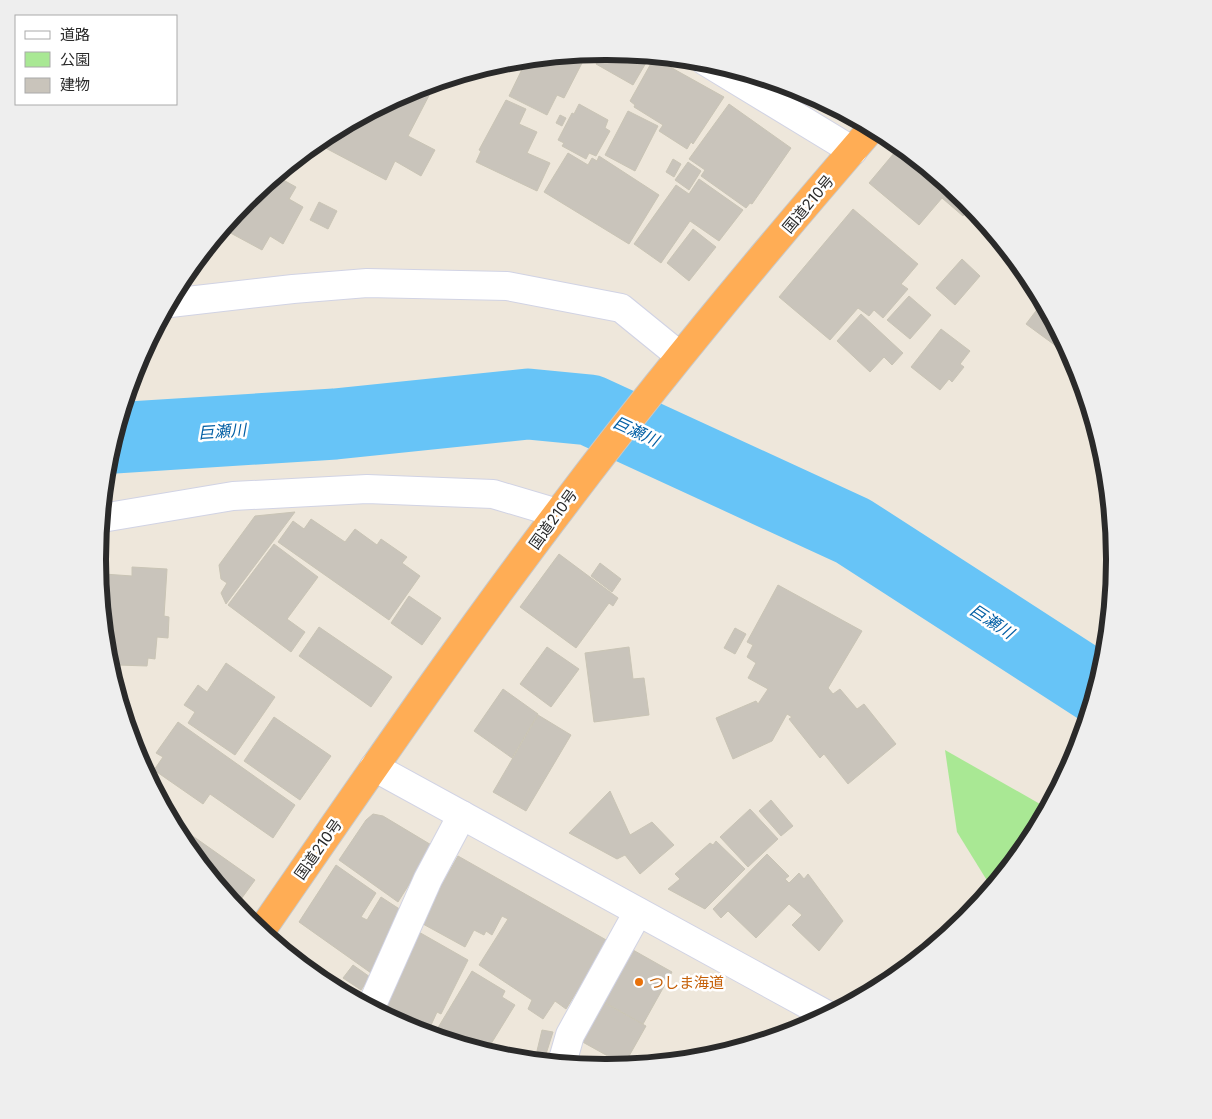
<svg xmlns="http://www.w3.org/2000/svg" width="1212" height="1119" font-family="Inter,'Noto Sans JP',sans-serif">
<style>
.green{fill:#a9e894}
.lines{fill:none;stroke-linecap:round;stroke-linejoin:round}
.river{stroke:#67c4f7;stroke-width:71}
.building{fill:#c9c4bb;stroke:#c9c4b5}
.minor-casing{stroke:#d1d3e4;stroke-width:30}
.highway-casing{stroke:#c8c8c8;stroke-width:30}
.minor{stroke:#fff;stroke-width:28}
.highway{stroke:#ffad55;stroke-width:28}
.food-dot{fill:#e8710a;stroke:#fff;stroke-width:2}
.labels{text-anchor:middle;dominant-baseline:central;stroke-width:5;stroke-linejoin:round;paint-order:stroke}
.street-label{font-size:15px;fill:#2a2a2a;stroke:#fff}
.food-label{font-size:15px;fill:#c56008;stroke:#fff;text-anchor:start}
.water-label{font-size:16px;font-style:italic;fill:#0460a5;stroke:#fff}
.rim{fill:none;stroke:#2a2a2a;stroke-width:6}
</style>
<rect width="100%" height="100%" fill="#eee7db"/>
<polygon class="green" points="945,750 1047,808 1028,842 991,887 957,832"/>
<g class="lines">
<polyline class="river" points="114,438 335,424 528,404 590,410 853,531 1096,688"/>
</g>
<g class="building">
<polygon points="603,52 606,51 650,56 633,85 596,64"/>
<polygon points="578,54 576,59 582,63 564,98 557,95 547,115 509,96 527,59"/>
<polygon points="654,58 724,97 693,144 691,142 687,149 659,131 663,125 634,107 635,105 630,101"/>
<polygon points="436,82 408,136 435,150 421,176 395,161 386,180 316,143 324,137 412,90"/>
<polygon points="782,84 801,90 839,110 834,116"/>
<polygon points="506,100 526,109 519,124 537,132 527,153 550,163 537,191 476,162 481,151 479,150"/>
<polygon points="579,104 608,120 605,128 610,131 596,156 589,153 586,159 562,146 564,143 558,140 572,113 574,114"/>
<polygon points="729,104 791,148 752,204 750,203 746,208 701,176 705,170 689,159"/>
<polygon points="628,111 658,126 635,171 605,155"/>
<polygon points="560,115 566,118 562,126 556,123"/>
<polygon points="900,146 966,200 971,207 963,216 942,198 919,225 869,183"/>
<polygon points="568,153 588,165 592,158 597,161 599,156 659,195 629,244 544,192"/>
<polygon points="673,159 681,164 674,177 666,172"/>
<polygon points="688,162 701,171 689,190 675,180"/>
<polygon points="276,176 296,187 289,199 303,207 283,244 270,236 262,250 223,229 247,200"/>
<polygon points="699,179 743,210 719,241 690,221 661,263 634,244 676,185 689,194"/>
<polygon points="319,202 337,211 328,229 310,220"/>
<polygon points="853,209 918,264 901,284 908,289 883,318 874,310 869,316 858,308 830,340 779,297"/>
<polygon points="693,229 716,247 689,281 667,263"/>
<polygon points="962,259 980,276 955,305 936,288"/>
<polygon points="909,296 931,315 910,339 887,320"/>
<polygon points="1042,303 1067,349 1059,343 1056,346 1026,324"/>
<polygon points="861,314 903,353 892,365 884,357 870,372 837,341"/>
<polygon points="941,329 970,351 960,364 964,367 952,382 949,379 940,390 911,367"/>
<polygon points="295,512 226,604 221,593 227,583 221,579 219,565 255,516"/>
<polygon points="311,519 345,542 355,529 377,545 381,539 407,557 402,563 420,576 389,620 278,542 293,521 304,529"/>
<polygon points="274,544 318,577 287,619 305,632 291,652 228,605"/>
<polygon points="559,554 618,598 613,606 609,603 576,648 520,607"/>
<polygon points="600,563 621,579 612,592 591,576"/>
<polygon points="132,567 167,569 164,616 169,617 168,638 157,637 155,659 148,658 147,666 118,665 118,657 107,656 102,601 104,574 132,576"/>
<polygon points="778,585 862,631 828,688 833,694 840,689 857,709 864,704 896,744 848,784 824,754 820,758 789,719 792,717 787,714 772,741 733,759 716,718 756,701 758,704 768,689 748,678 756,663 747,657 753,645 747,642"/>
<polygon points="409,596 441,618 422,645 391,623"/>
<polygon points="319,627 392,677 371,707 299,656"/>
<polygon points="735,628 746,634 735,654 724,648"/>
<polygon points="547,647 579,669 551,707 520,684"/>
<polygon points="629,647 633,679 644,678 649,715 594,722 585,653"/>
<polygon points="226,663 275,697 235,755 188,723 195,712 184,705 198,685 207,692"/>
<polygon points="503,689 538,714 512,758 474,731"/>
<polygon points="538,715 571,735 526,811 493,792"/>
<polygon points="274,717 331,756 300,800 244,761"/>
<polygon points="178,722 295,805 273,838 210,794 203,804 154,770 163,757 156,753"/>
<polygon points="610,791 630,835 652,822 674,845 640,874 625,855 617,859 569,833"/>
<polygon points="771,800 793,826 781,836 759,811"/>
<polygon points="750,809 778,839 748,867 720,837"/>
<polygon points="373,814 383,816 433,846 398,902 339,860 366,820"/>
<polygon points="187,832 255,880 236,906 183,842 182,839"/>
<polygon points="716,841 745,869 705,909 668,889 680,879 675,874 710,843 713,845"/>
<polygon points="767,854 789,876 785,879 789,883 799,873 804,879 808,874 843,921 819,951 792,925 802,915 789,904 756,938 728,911 721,918 713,909"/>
<polygon points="458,856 608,941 566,1009 555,1001 543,1019 528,1009 532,1000 479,965 508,919 502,916 492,935 486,931 484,935 474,930 465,947 423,924 421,930 417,928"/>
<polygon points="336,865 376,893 361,917 367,920 381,897 401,910 371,973 299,922"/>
<polygon points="417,931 468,960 441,1014 437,1012 427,1034 411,1029 377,1010"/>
<polygon points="633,950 672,972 643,1024 604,1002"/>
<polygon points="353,965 370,977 361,990 343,978"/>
<polygon points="472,971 505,991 502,997 515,1005 486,1052 474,1046 473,1048 433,1036"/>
<polygon points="601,1001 646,1026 624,1065 579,1040"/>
<polygon points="542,1030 553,1032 546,1054 537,1051"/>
</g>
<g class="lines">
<defs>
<g id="minor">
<polyline points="705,61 853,151"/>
<polyline points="170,303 293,289 367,283 507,286 621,308 680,356"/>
<polyline points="102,518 233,496 367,489 493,494 557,513"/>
<polyline points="374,767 827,1015"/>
<polyline points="371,1007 428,879 462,815"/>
<polyline points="562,1063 570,1035 638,912"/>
</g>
<path id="highway" d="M261 931C362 785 462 638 570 497 666 370 768 248 872 128"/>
</defs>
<use href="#minor" class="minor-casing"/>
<use href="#highway" class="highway-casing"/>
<use href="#minor" class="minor"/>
<use href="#highway" class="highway"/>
</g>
<circle class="food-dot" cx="639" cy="982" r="5"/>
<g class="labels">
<g class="street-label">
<text transform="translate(808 204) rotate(-50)">国道210号</text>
<text transform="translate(553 519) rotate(-54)">国道210号</text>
<text transform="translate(318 849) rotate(-55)">国道210号</text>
</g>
<g class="food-label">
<text x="649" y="982">つしま海道</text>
</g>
<g class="water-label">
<text transform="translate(222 431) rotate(-4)">巨瀬川</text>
<text transform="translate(636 431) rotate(25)">巨瀬川</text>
<text transform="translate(992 621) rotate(33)">巨瀬川</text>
</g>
</g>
<path d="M0 0H1212V1119H0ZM605 60H607A499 499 0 0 1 1106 559V560A499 499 0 0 1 607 1059H605A499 499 0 0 1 106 560V559A499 499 0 0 1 605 60Z" fill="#eee" fill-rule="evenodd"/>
<path class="rim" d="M605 60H607A499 499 0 0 1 1106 559V560A499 499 0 0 1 607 1059H605A499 499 0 0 1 106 560V559A499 499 0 0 1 605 60Z"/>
<rect x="15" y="15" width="162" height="90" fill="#ffffff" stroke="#aaaaaa"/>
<rect x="25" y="31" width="25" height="8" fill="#ffffff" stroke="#aaaaaa"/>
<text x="60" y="40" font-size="15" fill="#2a2a2a">道路</text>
<rect x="25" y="52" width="25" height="15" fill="#a9e894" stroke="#aaaaaa"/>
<text x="60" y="65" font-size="15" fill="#2a2a2a">公園</text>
<rect x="25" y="78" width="25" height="15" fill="#c9c4bb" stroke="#aaaaaa"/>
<text x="60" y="90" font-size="15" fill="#2a2a2a">建物</text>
</svg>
